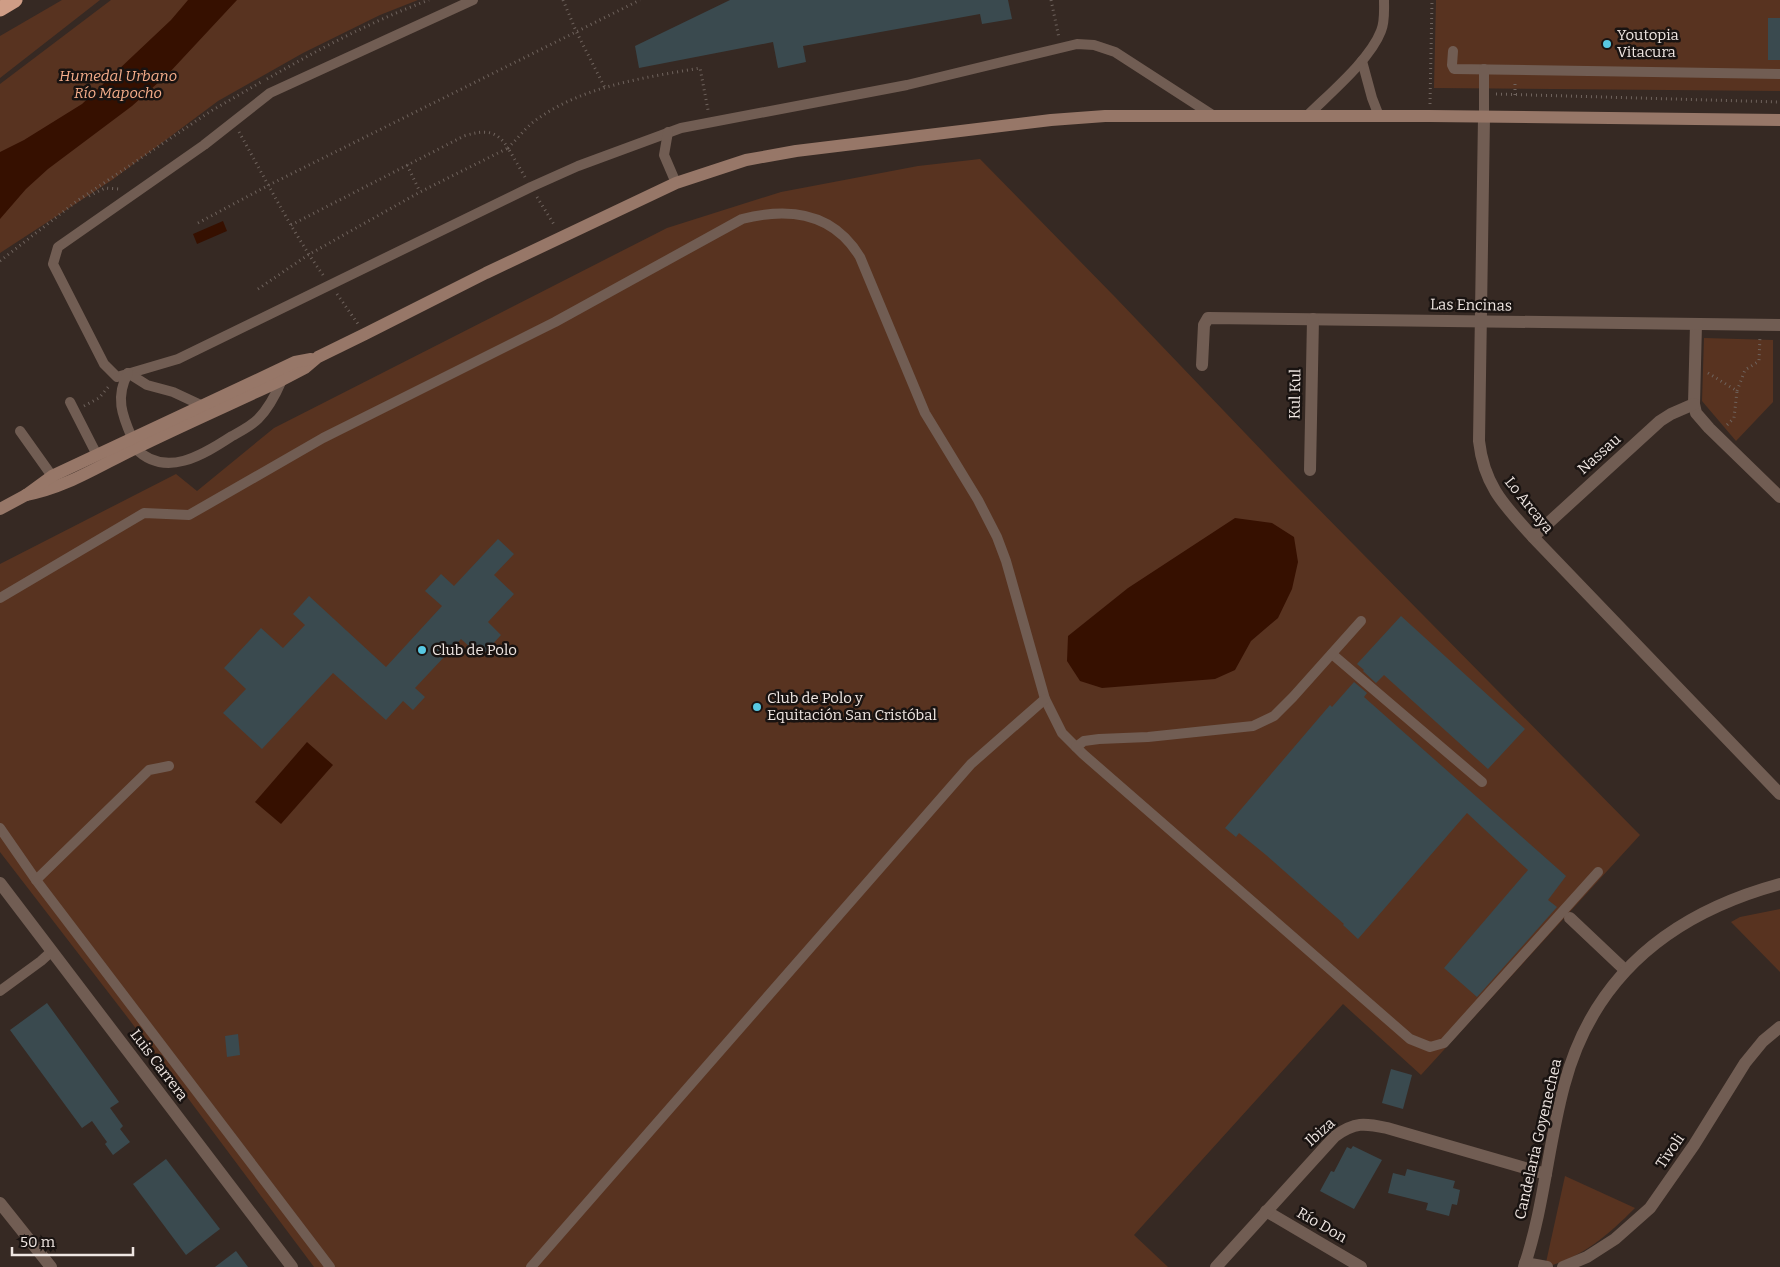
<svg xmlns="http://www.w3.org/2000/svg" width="1780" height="1267" font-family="Bitter,serif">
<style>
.green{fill:#583320}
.water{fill:#361000}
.building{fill:#3a4a4f}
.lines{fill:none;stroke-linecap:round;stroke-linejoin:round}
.path{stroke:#6f635d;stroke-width:3;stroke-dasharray:1 4;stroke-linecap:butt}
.service{stroke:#715d53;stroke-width:10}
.minor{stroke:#715d53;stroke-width:12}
.tertiary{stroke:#715d53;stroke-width:12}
.secondary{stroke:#977768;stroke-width:12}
.motorway{stroke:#cf9d86;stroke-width:15}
.poi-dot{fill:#58c9e3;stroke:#191311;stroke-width:2}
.labels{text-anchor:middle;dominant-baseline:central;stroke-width:5;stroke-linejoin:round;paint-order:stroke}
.poi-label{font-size:15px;fill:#efe6e2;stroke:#191311;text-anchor:start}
.park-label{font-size:15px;font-style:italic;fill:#f6ae8b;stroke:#191311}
.street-label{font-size:15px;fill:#efe6e2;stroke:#191311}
</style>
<rect width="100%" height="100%" fill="#362923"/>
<g class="green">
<polygon points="62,0 100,0 0,78 0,36"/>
<polygon points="111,0 418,0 380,15 303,53 218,101 112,180 0,253 0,84"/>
<polygon points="1436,0 1780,0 1780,91 1434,88"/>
<polygon points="980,159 1115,297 1289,479 1640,835 1421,1075 1343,1004 1134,1235 1168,1267 314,1267 128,1018 0,852 0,564 176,474 197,491 274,428 667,228 781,192 918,166"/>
<polygon points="1704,338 1773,340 1773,402 1736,441 1702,401"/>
<polygon points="1780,909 1780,972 1731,922 1740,917"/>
<path d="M1565 1176 1635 1208C1609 1234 1582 1258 1545 1267Z"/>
</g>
<g class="water">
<polygon points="188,0 237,0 169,73 132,106 48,169 26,189 0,219 0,152 24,140 82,104 171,20"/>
<polygon points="223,221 227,231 197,244 193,234"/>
<polygon points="1235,518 1272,523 1294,537 1298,562 1292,589 1278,618 1251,641 1235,670 1215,679 1102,688 1080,681 1067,661 1068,636 1128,588"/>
<polygon points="307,742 333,765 281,824 255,802"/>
</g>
<g class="building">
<polygon points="730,0 1008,0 1012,19 982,24 980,14 803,46 806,62 778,68 773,42 639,68 635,46"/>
<rect x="1768" y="18" width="12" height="42"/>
<polygon points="498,539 514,554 494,575 514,594 488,622 501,635 481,657 461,639 415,688 425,697 413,710 403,701 386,720 333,673 262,749 223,713 246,689 224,668 261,628 283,648 305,625 293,614 309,596 386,667 442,606 425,591 441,574 454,586"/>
<polygon points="1401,616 1525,729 1488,769 1384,675 1376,683 1363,671 1364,670 1357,664"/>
<polygon points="1354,682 1367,693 1364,697 1566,876 1548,900 1557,907 1477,997 1444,968 1528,870 1467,813 1358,939 1343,925 1344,924 1266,855 1239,833 1236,837 1225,828 1330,705 1332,707"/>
<polygon points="47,1003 119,1102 110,1108 123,1126 120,1129 130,1142 113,1155 105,1144 107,1142 92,1121 82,1128 10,1030"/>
<polygon points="238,1034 240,1055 227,1057 225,1036"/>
<polygon points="1391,1069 1412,1075 1403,1109 1382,1103"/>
<polygon points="1353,1146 1382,1160 1354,1209 1320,1191 1331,1171 1334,1172 1347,1147 1351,1149"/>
<polygon points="166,1159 220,1229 186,1255 133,1184"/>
<polygon points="1407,1169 1455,1181 1453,1188 1460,1190 1457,1205 1452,1204 1449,1216 1426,1210 1428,1203 1388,1193 1393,1173 1405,1176"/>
<polygon points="236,1251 248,1267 215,1267"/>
</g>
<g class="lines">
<g class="path">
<polyline points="563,0 576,31 605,88"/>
<polyline points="1051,0 1059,38"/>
<path d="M267 79C319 49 372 21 429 0"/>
<polyline points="1496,94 1780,102"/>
<polyline points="1515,95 1515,81"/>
<polyline points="1430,104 1432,0"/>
<path d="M239 132C266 180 291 230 323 275"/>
<polyline points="407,165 420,192"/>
<polyline points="89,196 105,188 119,189"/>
<polyline points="537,197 555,226"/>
<polyline points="198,223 269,185 640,0"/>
<path d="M291 225 464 136C484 130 496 129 508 148 516 140 524 130 532 123 580 86 643 78 700 68L708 110"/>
<polyline points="0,261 77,201 211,111 261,82"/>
<polyline points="258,289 308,255 420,192 508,148 525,177"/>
<polyline points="337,294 358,324"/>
<polyline points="1708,373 1737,391 1734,418 1725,427"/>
<polyline points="1737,391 1745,370 1759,361 1760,336"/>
<polyline points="84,406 99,398 110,385"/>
</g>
<g class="service">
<polyline points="473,0 270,93 204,145 58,247 53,264 104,364 117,377 178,359 531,187 578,166 681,128 907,85 1077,44 1094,45 1115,52 1214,116"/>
<polyline points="1453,51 1452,65 1454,69 1780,74"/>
<polyline points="1362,61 1372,98 1379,116"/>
<path d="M1307 116C1329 94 1370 60 1381 31 1385 22 1384 10 1384 0"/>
<polyline points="1484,117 1484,69"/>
<polyline points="668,132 664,155 676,183"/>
<polyline points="128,373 147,385 173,392 203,406"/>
<path d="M128 373C115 397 122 415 132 438"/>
<polyline points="70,402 97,455"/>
<polyline points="20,431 52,476"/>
<path d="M135 448C165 479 203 455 232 436 241 431 251 426 258 419 269 408 276 394 282 380"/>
<path d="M0 598 144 513 189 515 323 438 555 322 742 219C789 207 833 212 860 257L925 413 978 500 997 537 1006 561 1045 699 1062 733 1083 754 1410 1039 1430 1047 1444 1043 1598 872"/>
<polyline points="1332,654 1482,782"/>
<polyline points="1076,747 1084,741 1099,739 1148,737 1253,726 1274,716 1293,697 1361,621"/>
<polyline points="0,828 36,880 330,1267"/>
<polyline points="36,880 149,770 169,766"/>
<polyline points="0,991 41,961 52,951"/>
<polyline points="531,1267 971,764 1045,699"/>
</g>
<g class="minor">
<path d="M1484 117 1479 441C1484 486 1505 506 1533 537L1780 794"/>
<polyline points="1696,324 1694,404 1696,413 1709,428 1780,497"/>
<polyline points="1202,365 1204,325 1208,318 1780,325"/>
<polyline points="1310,470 1313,319"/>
<polyline points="1533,537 1660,421 1671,414 1694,404"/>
<polyline points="1570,918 1625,970"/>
<polyline points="0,1203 51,1267"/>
<polyline points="1266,1211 1361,1267"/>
<polyline points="1525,1263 1547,1267"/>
<path d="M1216 1267 1335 1136C1355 1122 1364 1123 1387 1128L1546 1174"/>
<polyline points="1563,1267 1587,1257 1615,1239 1650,1208 1694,1145 1745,1063 1763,1041 1780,1027"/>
</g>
<g class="tertiary">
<polyline points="0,883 292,1267"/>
<path d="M1524 1267C1544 1208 1548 1145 1564 1086 1593 975 1673 913 1780 884"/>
</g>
<g class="secondary">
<path d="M26 495C65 488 99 466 134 449 183 425 233 403 282 380L305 368 318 357 365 334 486 273 676 183 746 160 796 151 1051 120 1105 116H1430L1780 120"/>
<polyline points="0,509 26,495 52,476 276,371 295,362 311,359"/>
</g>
<polyline class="motorway" points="0,9 15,0"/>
</g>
<g class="poi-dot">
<circle cx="1607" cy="44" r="5"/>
<circle cx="422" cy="650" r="5"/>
<circle cx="757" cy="707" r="5"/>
</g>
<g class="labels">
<g class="poi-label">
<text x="1617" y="35">Youtopia<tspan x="1617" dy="17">Vitacura</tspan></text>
<text x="432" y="650">Club de Polo</text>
<text x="767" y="698">Club de Polo y<tspan x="767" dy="17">Equitación San Cristóbal</tspan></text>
</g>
<g class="park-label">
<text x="118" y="76">Humedal Urbano<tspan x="118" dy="17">Río Mapocho</tspan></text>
</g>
<g class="street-label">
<text transform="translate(1471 305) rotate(1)">Las Encinas</text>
<text transform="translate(1295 394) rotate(-89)">Kul Kul</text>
<text transform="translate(1599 454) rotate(-42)">Nassau</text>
<text transform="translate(1529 505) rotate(51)">Lo Arcaya</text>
<text transform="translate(159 1065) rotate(53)">Luis Carrera</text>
<text transform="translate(1320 1132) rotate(-42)">Ibiza</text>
<text transform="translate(1538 1139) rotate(-77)">Candelaria Goyenechea</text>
<text transform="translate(1670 1151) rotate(-56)">Tivoli</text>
<text transform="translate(1322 1225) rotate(30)">Río Don</text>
</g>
</g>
<path d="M12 1247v8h121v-8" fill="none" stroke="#efe6e2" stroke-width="2.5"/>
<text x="20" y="1247" font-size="15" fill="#efe6e2" stroke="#191311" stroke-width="4" paint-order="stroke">50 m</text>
</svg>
